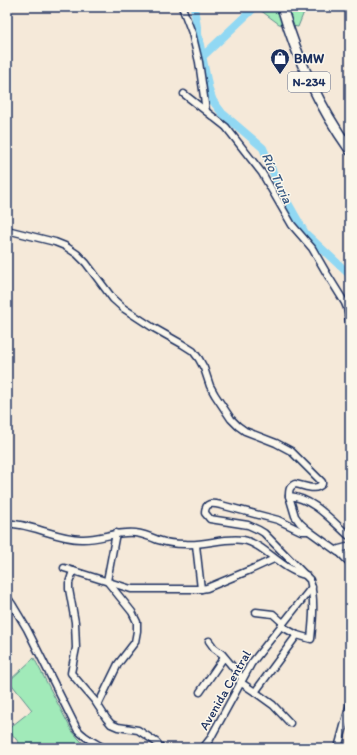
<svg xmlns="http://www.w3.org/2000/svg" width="357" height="755" font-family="Itim,sans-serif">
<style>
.green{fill:#a1eab9;stroke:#5e8c8c}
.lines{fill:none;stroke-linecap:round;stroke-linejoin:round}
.river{stroke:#91d8f3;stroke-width:8}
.minor-casing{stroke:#1b2f5e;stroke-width:9}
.highway-casing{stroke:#1b2f5e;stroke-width:12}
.minor{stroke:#fbf7ec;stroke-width:6}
.highway{stroke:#fbf7ec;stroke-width:9}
.labels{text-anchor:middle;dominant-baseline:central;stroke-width:3;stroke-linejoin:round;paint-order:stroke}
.shield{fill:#fbf7ec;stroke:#5e6b89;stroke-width:1}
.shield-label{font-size:12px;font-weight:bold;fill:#1b2f5e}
.poi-label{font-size:13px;font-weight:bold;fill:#1b2f5e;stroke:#fbf7ec;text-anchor:start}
.street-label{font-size:13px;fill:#1b2f5e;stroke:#fbf7ec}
.water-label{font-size:14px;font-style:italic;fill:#385983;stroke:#fbf7ec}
</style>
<rect width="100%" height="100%" fill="#f5e9d9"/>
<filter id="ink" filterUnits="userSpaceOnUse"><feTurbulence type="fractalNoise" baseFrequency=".025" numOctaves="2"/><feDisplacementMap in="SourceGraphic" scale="8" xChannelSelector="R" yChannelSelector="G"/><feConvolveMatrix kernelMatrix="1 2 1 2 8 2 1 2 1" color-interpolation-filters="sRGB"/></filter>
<g filter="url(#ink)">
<g class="green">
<polygon points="259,7 306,7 298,27 279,24 260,10"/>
<polygon points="34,658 72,731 87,748 23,748 8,729 32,710 9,681"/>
</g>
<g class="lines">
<g class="river">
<polyline points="194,7 199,40 209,90 213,101 222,113 263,148 280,189 305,233 350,275"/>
<polyline points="202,57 255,7"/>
</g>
<defs>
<g id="minor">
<polyline points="182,7 192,33 199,62 206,111"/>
<polyline points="184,94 226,127 262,173 292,225 312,248 327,274 345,303 347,308 350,327"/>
<path d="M7 230 55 242 65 246 77 254 86 263 113 299 123 308 152 327 182 344 193 351 199 359 204 368 210 386 215 395 231 419 238 426 245 431 276 443 291 451 322 482V484C315 492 304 485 295 484 289 487 289 490 289 496"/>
<path d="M7 523C17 524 27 526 37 529 51 533 66 539 81 539 99 540 116 531 135 533 144 534 151 537 158 540 167 543 176 544 185 544 204 546 224 537 243 540 265 544 282 571 306 575"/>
<path d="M349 536C331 520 313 498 289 496L295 516 300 523 309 531 338 552 345 555 350 554"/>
<polyline points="196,545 201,589"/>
<polyline points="339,549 347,547 350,545"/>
<polyline points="341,554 350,563"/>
<polyline points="64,568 131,589 201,589 207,588 250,570 274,559"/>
<polyline points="73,571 69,583 69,589 75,622 76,648 71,673 95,701 106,718 111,724 118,727 138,730 156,742 161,748"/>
<path d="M7 597 12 604 27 629 77 729C84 738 94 742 104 748"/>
<polyline points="256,612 273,614 283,623"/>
<path d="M281 626 297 635 311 639C313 619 315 599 310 580L264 533 259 530 248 525 210 519 205 513C205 502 212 503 221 505L278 520 301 531H309"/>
<polyline points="209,641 214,648 222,654 242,678"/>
<polyline points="240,682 255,692 273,705 290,723"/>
<polyline points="200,692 224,657"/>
<polyline points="255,692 297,635"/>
<polyline points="98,705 118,664 135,642 137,631 137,622 132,612 107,581 116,533"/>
<polyline points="203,748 210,739 251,664 312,587"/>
<polyline points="338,748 350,704"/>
</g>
<path id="highway" d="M282 7C297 59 319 106 350 150"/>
</defs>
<use href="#minor" class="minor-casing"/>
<use href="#highway" class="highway-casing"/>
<use href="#minor" class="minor"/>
<use href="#highway" class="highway"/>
</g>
</g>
<defs>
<symbol id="shop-pin" viewBox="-11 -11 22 30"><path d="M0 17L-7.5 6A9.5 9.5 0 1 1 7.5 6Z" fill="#1b2f5e" stroke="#fbf7ec"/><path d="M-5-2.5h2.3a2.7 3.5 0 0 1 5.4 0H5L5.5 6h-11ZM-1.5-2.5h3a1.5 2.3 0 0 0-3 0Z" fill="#fff"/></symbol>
</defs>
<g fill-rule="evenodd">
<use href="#shop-pin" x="269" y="47" width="22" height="30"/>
</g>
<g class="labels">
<rect class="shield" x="288" y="72" width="42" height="20" rx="3"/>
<g class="shield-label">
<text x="309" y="82">N-234</text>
</g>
<g class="poi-label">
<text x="294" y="58">BMW</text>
</g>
<g class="street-label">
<text transform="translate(225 690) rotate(-60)">Avenida Central</text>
</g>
<g class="water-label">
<text transform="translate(277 178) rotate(65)">Río Turia</text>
</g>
</g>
<rect width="357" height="755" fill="none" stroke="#fbf7ec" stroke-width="24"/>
<rect x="12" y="12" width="333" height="731" fill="none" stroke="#1b2f5e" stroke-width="1.5" filter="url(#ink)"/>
</svg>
